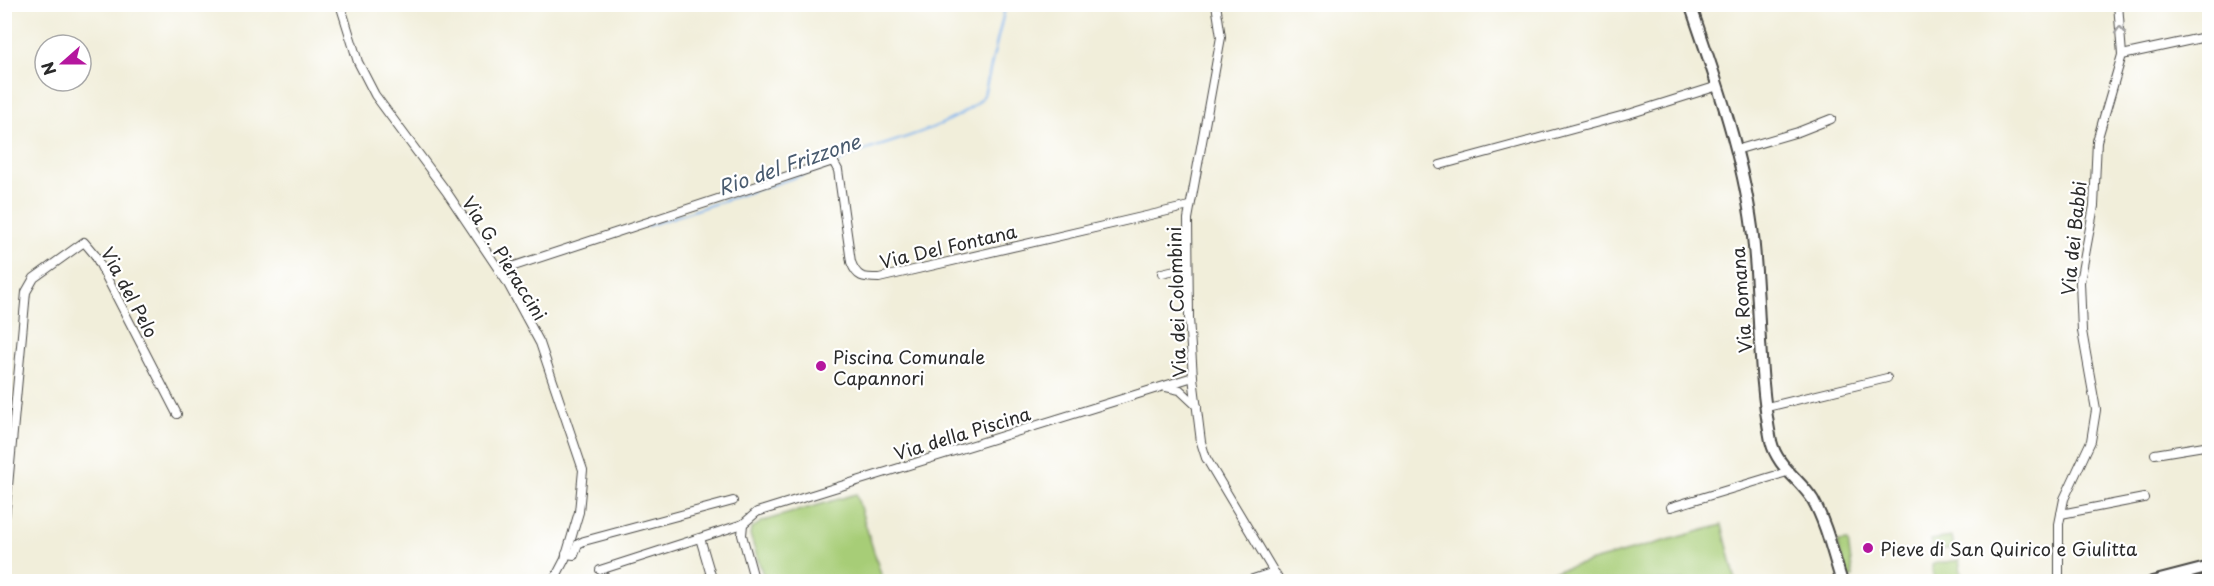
<svg xmlns="http://www.w3.org/2000/svg" width="2214" height="586" font-family="'Playpen Sans',sans-serif">
<style>
.green{fill:#a7cd77;stroke:#697c51;stroke-width:1.5}
.lines{fill:none;stroke-linecap:round;stroke-linejoin:round}
.stream{stroke:#81b4ee;stroke-width:2}
.street-casing{stroke:#494845;stroke-width:10}
.secondary-casing{stroke:#494845;stroke-width:14}
.street{stroke:#fff;stroke-width:8}
.secondary{stroke:#fff;stroke-width:10}
.oneway{stroke:#a0a0a0}
.poi-dot{fill:#b5179e;stroke:#fff;stroke-width:2}
.labels{text-anchor:middle;dominant-baseline:central;stroke-width:4.5;stroke-linejoin:round;paint-order:stroke}
.street-label{font-size:18px;fill:#2b2b2b;stroke:#fff}
.poi-label{font-size:18px;fill:#2b2b2b;stroke:#fff;text-anchor:start}
.water-label{font-size:20px;font-style:italic;fill:#495b6f;stroke:#fff}
</style>
<rect width="100%" height="100%" fill="#fff"/>
<filter id="ink" filterUnits="userSpaceOnUse"><feTurbulence type="fractalNoise" baseFrequency=".0167" numOctaves="2"/><feDisplacementMap in="SourceGraphic" scale="12" xChannelSelector="R" yChannelSelector="G"/><feConvolveMatrix kernelMatrix="1 2 1 2 8 2 1 2 1" color-interpolation-filters="sRGB"/></filter>
<filter id="wash" filterUnits="userSpaceOnUse"><feTurbulence type="fractalNoise" baseFrequency=".008" numOctaves="4" result="noise"/><feDisplacementMap in="SourceGraphic" scale="24" xChannelSelector="R" yChannelSelector="G"/><feGaussianBlur stdDeviation="1.35" result="paint"/><feColorMatrix in="noise" values="0 0 0 0 0 0 0 0 0 0 0 0 0 0 0 0 0 1.4 0 .05"/><feComposite in="paint" operator="in"/></filter>
<g filter="url(#wash)">
<rect width="100%" height="100%" fill="#f1eeda"/>
<g class="green">
<polygon points="856,494 883,581 765,581 750,535 751,529 763,521"/>
<polygon points="1722,525 1736,581 1547,581 1545,574"/>
<polygon points="1952,537 1954,548 1933,551 1931,540"/>
<polygon points="1848,541 1853,577 1848,578 1837,542"/>
<polygon points="1959,560 1962,578 1934,581 1932,564"/>
</g>
<g class="lines">
<g class="stream">
<path d="M837 163 852 155C885 143 966 123 984 95L1006 4"/>
<polyline points="647,226 832,165"/>
</g>
</g>
</g>
<g filter="url(#ink)">
<g class="lines">
<defs>
<g id="street">
<polyline points="340,4 358,62 375,95 446,191 507,282 540,343 583,470 579,512 565,559 553,582"/>
<polyline points="1216,4 1221,37 1188,219 1189,318 1193,377 1201,442 1206,458 1280,582"/>
<polyline points="2122,55 2210,36"/>
<polyline points="1736,150 1798,132 1831,119"/>
<polyline points="1440,165 1632,113 1718,86"/>
<path d="M499 271 833 161 838 170 851 262C857 278 863 278 879 278L1189 206"/>
<polyline points="1162,273 1188,267"/>
<polyline points="1166,387 1180,390 1197,406"/>
<polyline points="1767,407 1887,378"/>
<polyline points="2155,454 2210,445"/>
<polyline points="1671,507 1787,472"/>
<polyline points="2061,514 2144,498"/>
<polyline points="743,524 742,535 755,582"/>
<polyline points="4,529 26,292 34,278 84,242 95,255 177,414"/>
<polyline points="700,538 713,582"/>
<polyline points="566,554 574,555 578,544 584,541 733,501"/>
<polyline points="600,570 743,524 757,512 1193,377"/>
<polyline points="1244,582 1274,572"/>
<polyline points="1857,582 1859,581"/>
<polyline points="2059,582 2059,524 2064,499 2091,441 2096,410 2082,331 2080,282 2094,206 2097,141 2122,55 2118,4"/>
</g>
<g id="secondary">
<path d="M1690 4C1715 77 1742 152 1752 228 1761 299 1757 371 1771 441 1777 467 1800 479 1813 500 1827 525 1833 555 1842 582"/>
<polyline points="2152,582 2210,567"/>
</g>
</defs>
<use href="#street" class="street-casing"/>
<use href="#secondary" class="secondary-casing"/>
<use href="#street" class="street"/>
<use href="#secondary" class="secondary"/>
</g>
<defs><path id="oneway-chevron" d="M-2-3.5L2.5 0L-2 3.5" fill="none" stroke-width="1.6" stroke-linecap="round" stroke-linejoin="round" transform="scale(1.5)"/></defs>
<use class="oneway" href="#oneway-chevron" transform="translate(2120 30) rotate(-94)"/>
</g>
<g class="poi-dot">
<circle cx="821" cy="366" r="6"/>
<circle cx="1868" cy="548" r="6"/>
</g>
<g class="labels">
<g class="street-label">
<text transform="translate(2073 238) rotate(-84)">Via dei Babbi</text>
<text transform="translate(948 246) rotate(-13)">Via Del Fontana</text>
<text transform="translate(505 258) rotate(58)">Via G. Pieraccini</text>
<text transform="translate(130 292) rotate(62)">Via del Pelo</text>
<text transform="translate(1741 300) rotate(-94)">Via Romana</text>
<text transform="translate(1176 302) rotate(-92)">Via dei Colombini</text>
<text transform="translate(962 433) rotate(-17)">Via della Piscina</text>
</g>
<g class="poi-label">
<text x="833" y="356">Piscina Comunale<tspan x="833" dy="21">Capannori</tspan></text>
<text x="1880" y="548">Pieve di San Quirico e Giulitta</text>
</g>
<g class="water-label">
<text transform="translate(789 164) rotate(-19)">Rio del Frizzone</text>
</g>
</g>
<rect width="2214" height="586" fill="none" stroke="#fff" stroke-width="24"/>
<g transform="translate(63 63) rotate(249)"><circle r="28" fill="#ffffff" stroke="#aaaaaa" stroke-width="1.5"/>
<path d="M0-4.5L10 22L0 15L-10 22Z" fill="#b5179e"/>
<text y="-9" font-size="16" font-weight="bold" text-anchor="middle" fill="#2b2b2b">N</text>
</g>
</svg>
